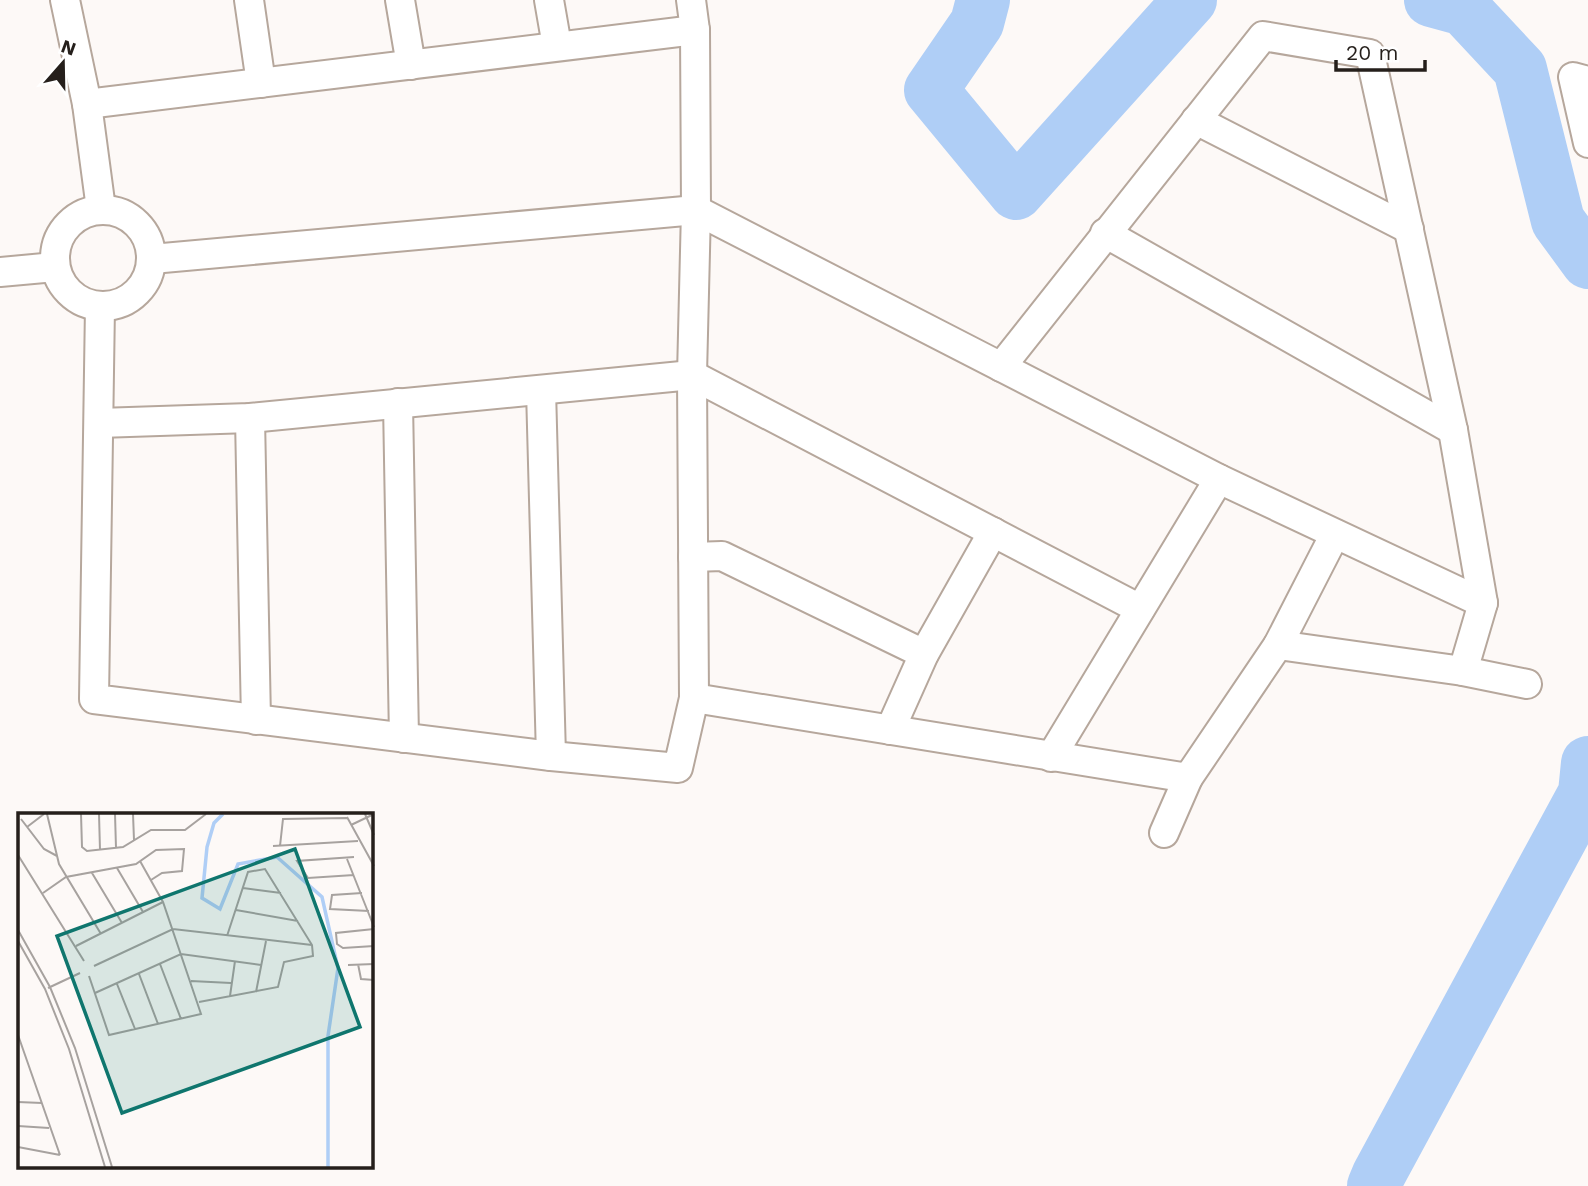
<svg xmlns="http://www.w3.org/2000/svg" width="1588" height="1186" font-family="'Work Sans',sans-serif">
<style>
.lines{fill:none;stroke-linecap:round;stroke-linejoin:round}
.river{stroke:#afcef6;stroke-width:54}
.minor-casing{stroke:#b6a79c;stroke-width:32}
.minor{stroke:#fff;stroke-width:28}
.inset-river{fill:none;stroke:#afcef6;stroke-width:3.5}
.inset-road{fill:none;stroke:#a7a29f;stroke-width:2}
.view{fill:#0f766e;fill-opacity:0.15;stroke:#0f766e;stroke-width:3.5}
.inset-edge{fill:none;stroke:#251f1b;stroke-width:3.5}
</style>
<rect width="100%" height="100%" fill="#fdf9f7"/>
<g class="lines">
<g class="river">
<polyline points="983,0 977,23 931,90 1016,193 1190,0"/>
<polyline points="1431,0 1464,9 1520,69 1558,221 1588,262"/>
<polyline points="1374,1186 1379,1174 1585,793 1588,763"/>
</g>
<defs>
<g id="minor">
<polyline points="65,0 87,104 101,209"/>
<polyline points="249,0 261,83"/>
<polyline points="400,0 411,65"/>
<polyline points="549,0 557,46"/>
<polyline points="1588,81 1573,77 1588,143"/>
<polyline points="87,104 695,30"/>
<polyline points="1196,120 1409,229"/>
<circle cx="103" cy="258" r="48"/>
<polyline points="1105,233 1453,430"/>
<polyline points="152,259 696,210 1219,479 1483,603"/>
<polyline points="0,272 55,267"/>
<polyline points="100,306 94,699 551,756 678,768 694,698 692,375 696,210 695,30 691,0"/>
<polyline points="541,390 551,756"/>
<polyline points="398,403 404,738"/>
<polyline points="250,418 256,720"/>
<polyline points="99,423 250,418 692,375 1140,609"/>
<polyline points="693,557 722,556 924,654"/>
<polyline points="1278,645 1335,534"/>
<polyline points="1463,671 1527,684"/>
<polyline points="694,698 1188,778 1278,645 1463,671 1483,603 1453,430 1370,54 1263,36 1001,367"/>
<polyline points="890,730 924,654 993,532"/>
<polyline points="1051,757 1219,479"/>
<polyline points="1164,833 1188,778"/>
</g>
</defs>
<use href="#minor" class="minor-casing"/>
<use href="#minor" class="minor"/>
</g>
<g transform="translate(18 813)">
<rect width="355" height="355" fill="#fdf9f7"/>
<path class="inset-river" d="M205 1 196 10 189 34 184 85 202 96 220 51 259 44 304 84 320 155 310 223V354"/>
<path class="inset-road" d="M29 1 41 51 83 121M63 1 64 34 69 38 105 34 133 17H167L188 1M81 1 82 37M97 1 98 35M115 1 116 27M347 1 356 22M329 4 356 53M3 6 26 36 39 43M333 12 356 1M9 14 26 1M255 33 340 28M262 33 265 6 329 5M0 42 66 148M336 44 279 48 290 65 336 62M329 46 356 114M99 55 125 99M74 60 104 110M225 75 263 80M25 80 48 64 118 51 138 37 166 36 164 58 144 60 133 67M344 80 314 82 312 96 351 98M218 97 280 108M356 116 318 120 319 131 325 135 356 133M0 117 32 174 57 235 94 354M0 128 27 176 51 236 87 354M58 133 145 89M142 151 163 206M340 151 343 166 356 167M330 152 356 151M76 153 155 116 294 132M121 161 140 211M71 163 91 222 183 201 145 89 122 48M173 168 213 170M99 171 117 216M30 175 62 160M238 179 248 128M77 180 163 141 243 152M212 183 217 148M181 189 260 174 266 149 295 143 294 132 247 56 230 59 209 123M0 222 42 342M0 289 24 290M0 313 31 315M0 334 42 342"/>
<path class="view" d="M277 36 342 214 104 300 39 123Z"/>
<rect width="355" height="355" class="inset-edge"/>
</g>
<g transform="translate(63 63) rotate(20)" stroke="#ffffff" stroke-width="5" paint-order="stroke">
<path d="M0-5L12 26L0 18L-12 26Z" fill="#251f1b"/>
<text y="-10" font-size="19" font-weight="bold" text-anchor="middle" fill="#251f1b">N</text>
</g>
<path d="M1336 60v10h89v-10" fill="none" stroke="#251f1b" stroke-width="3.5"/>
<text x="1346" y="60" font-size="21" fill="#251f1b" stroke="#ffffff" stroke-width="5" paint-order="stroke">20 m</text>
</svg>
